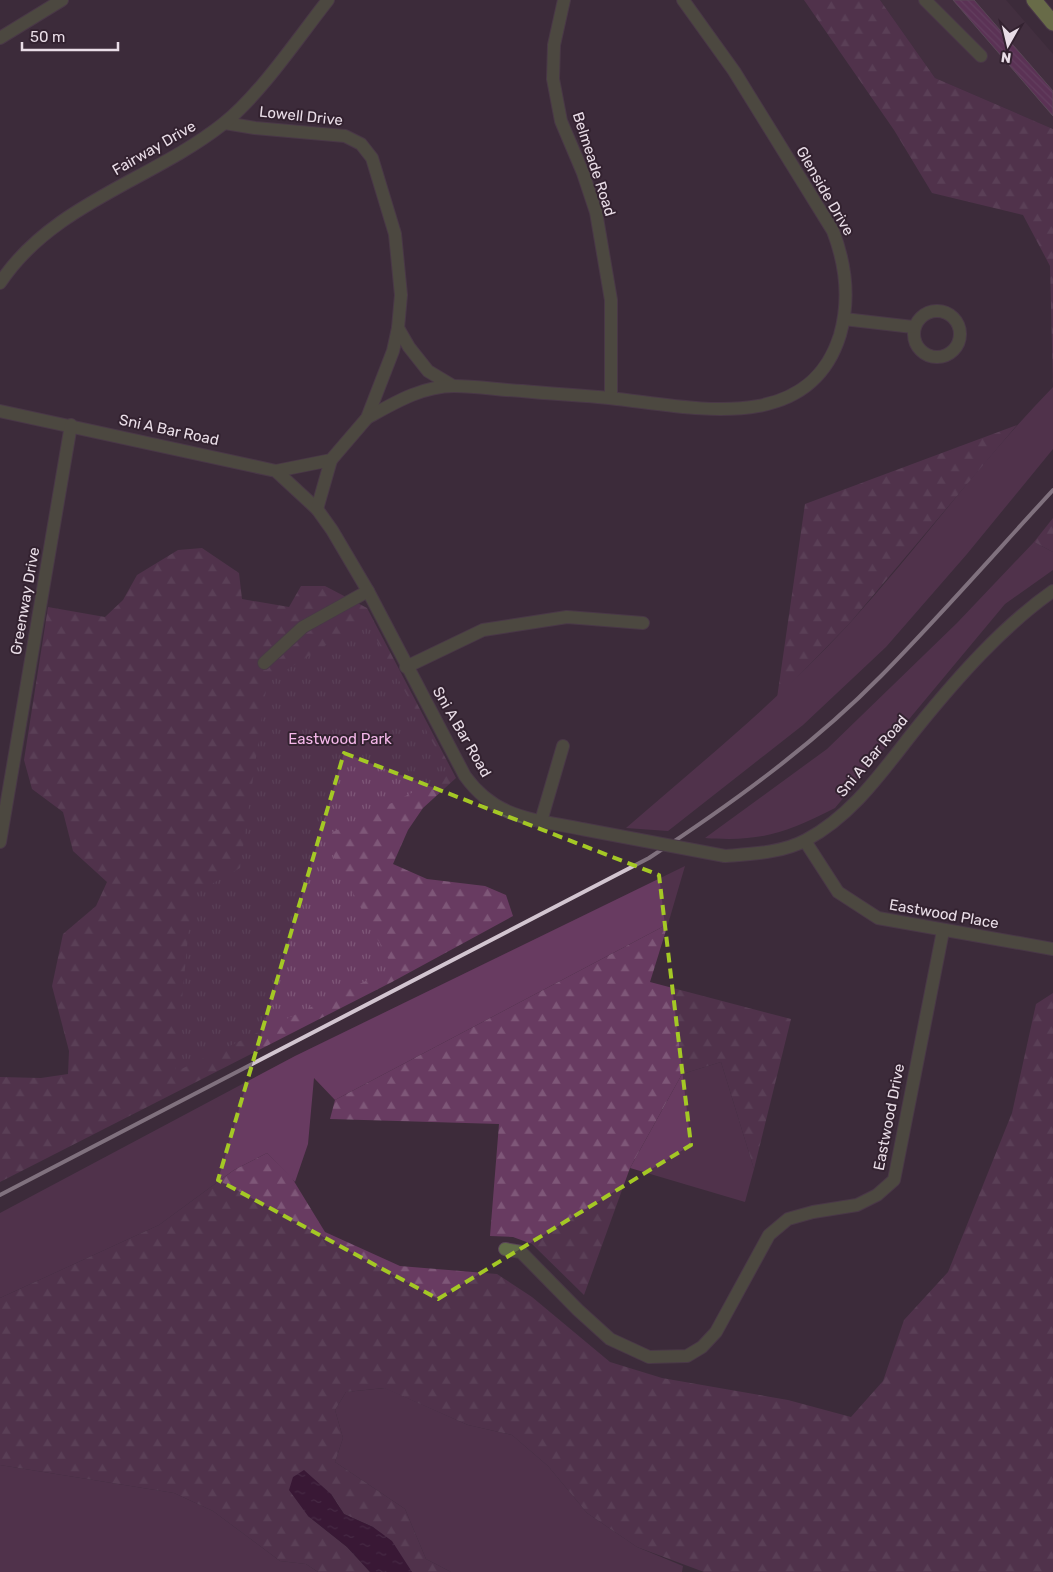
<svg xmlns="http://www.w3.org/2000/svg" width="1053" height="1572" font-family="Rubik,sans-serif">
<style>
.built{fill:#4a3346}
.green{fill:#683b61}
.forest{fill:url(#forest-firs)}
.park{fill:url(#park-tufts)}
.water{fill:url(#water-ripples)}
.building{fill:url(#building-back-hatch);stroke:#7c6778}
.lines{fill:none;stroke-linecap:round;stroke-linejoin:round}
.minor-casing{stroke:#594756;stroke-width:14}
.highway-casing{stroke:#594756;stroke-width:17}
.minor{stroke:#606c47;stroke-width:12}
.highway{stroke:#9eb95a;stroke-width:15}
.rail{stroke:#d2c5d0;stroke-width:4}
.minor-bridge-casing{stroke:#594756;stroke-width:14;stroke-linecap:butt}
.minor-bridge{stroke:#606c47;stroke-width:12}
.marked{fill:none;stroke:#a4c825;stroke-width:4;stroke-dasharray:10 6;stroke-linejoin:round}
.labels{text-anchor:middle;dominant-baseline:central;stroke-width:4;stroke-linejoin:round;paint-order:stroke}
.street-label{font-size:15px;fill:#e9dde7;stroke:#332230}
.park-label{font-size:15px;fill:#f4b8e9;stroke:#332230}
</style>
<defs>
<pattern id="forest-firs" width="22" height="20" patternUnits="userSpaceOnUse" patternTransform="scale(1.25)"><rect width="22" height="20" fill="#683b61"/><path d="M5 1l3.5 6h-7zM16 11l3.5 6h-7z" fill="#7e5778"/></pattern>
<pattern id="park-tufts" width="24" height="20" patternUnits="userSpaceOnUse" patternTransform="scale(1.25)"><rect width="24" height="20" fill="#683b61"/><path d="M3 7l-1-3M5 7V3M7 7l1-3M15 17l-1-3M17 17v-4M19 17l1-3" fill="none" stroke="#7e5778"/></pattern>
<pattern id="water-ripples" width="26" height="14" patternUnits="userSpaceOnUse" patternTransform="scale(1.25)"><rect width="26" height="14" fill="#350130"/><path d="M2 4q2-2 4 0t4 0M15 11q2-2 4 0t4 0" fill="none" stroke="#52264e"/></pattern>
<pattern id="building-back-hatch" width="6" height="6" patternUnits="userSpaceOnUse" patternTransform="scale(1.25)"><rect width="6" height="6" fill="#803a77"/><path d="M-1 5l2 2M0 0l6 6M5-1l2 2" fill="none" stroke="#92568a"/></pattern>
</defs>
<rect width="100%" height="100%" fill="#3d2b3a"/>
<polygon class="built" points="880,0 1006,0 1053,54 1053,129 935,78"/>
<g class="green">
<path d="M1053 387V449L967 554 886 647 803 725 668 831 626 828C702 762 780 699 849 624 919 547 980 462 1053 387Z"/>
<path d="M1034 542 1053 552V570L1005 604 835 808C786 833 761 842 705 838L827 749 957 623Z"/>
<polygon points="685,866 668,924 335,1100 314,1078 308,1144 295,1182 267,1153 234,1170 159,1225 0,1298 0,1213 295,1056"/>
<polygon points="721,1062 754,1169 745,1202 630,1168 682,1074"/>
<polygon points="385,1388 468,1425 512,1435 548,1466 587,1513 637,1547 683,1566 682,1572 451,1572 426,1559 405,1509 335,1462 343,1438 335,1410 346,1392"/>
<polygon points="0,1465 174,1493 213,1511 280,1561 306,1564 318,1572 0,1572"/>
</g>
<g class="forest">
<polygon points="804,0 880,0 935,78 1053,129 1053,387 1050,266 1023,215 932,193 894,130"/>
<polygon points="1017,425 849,624 777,698 805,504"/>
<polygon points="1053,518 1053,552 1034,542"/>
<polygon points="202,548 239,573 242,599 289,607 301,586 325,586 367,608 456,778 423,808 408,830 393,864 427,879 485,886 506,895 513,916 392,982 0,1182 0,1077 41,1078 68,1074 69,1051 52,986 63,934 96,906 107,882 73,851 63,812 32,789 24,760 48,607 105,617 123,600 137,575 178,550"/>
<polygon points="668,924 650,982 791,1019 754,1169 721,1062 682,1074 630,1168 584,1295 532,1244 513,1237 490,1236 499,1124 330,1119 335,1100"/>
<polygon points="1053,993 1053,1572 704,1572 637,1547 587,1513 548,1466 512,1435 468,1425 384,1388 346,1392 335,1410 343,1438 335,1462 405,1509 426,1559 451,1572 412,1572 373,1527 344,1514 331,1494 308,1516 347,1547 370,1572 318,1572 306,1564 280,1561 213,1511 174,1493 0,1465 0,1298 159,1225 234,1170 267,1153 292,1178 325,1232 400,1266 497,1274 532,1297 610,1362 662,1378 788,1400 851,1417 883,1381 904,1320 948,1272 1012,1113 1036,1004"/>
</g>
<polygon class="park" points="366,620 450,774 323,837 393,968 175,1072 192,895 240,868 267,682"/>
<polygon class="water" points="304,1470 331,1494 344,1514 373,1527 392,1541 412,1572 370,1572 347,1547 308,1516 289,1490 293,1477"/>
<polygon class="building" points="953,0 974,0 1053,91 1053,116"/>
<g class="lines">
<defs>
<g id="minor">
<polyline points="564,0 554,45 553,79 561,121 583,173 596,212 611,300 611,398"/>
<polyline points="925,0 981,56"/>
<polyline points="0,38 62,0"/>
<polyline points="225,123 255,128 345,136 361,144 372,158 395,234 401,295 398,328 393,351 367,418 331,460 276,471"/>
<path d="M0 283C52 204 152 180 223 124 260 95 298 38 328 0"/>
<circle cx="937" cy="334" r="23"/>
<polyline points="844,319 913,327"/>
<polyline points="398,328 409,347 428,371 453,386"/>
<path d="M0 411 276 471 317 509 332 530 368 591 465 776C496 819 533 819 582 829"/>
<path d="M367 418C394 403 422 386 454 386 477 386 500 390 522 391 551 394 580 395 609 398 688 406 808 438 840 335 850 300 846 265 833 231L734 71 683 0"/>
<polyline points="317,509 331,460"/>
<polyline points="264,663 303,627 368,591"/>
<polyline points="406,667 483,630 567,617 643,623"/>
<polyline points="541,821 563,746"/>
<polyline points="805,841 838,892 878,918 1053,949"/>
<polyline points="0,842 71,425"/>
<path d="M725 856C751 854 782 853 806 840 855 814 885 767 919 725 958 677 1003 626 1053 591"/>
<polyline points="505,1249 521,1252 578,1310 610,1339 649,1357 687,1356 702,1347 716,1332 769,1235 788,1219 813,1212 857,1205 877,1195 894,1180 943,931"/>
</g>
<polyline id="highway" points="1034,0 1053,23"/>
</defs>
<use href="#minor" class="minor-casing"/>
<use href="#highway" class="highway-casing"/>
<use href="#minor" class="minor"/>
<use href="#highway" class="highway"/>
<path class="rail" d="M0 1195 649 858C731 804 812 746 881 676 940 616 996 552 1053 490"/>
<defs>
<polyline id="minor-bridge" points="582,829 725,856"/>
</defs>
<use href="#minor-bridge" class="minor-bridge-casing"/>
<use href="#minor-bridge" class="minor-bridge"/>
</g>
<path d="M0 0H1053V1572H0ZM344 753 659 875 691 1145 438 1299 218 1180Z" fill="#3d2b3a" fill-opacity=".55" fill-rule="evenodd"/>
<path class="marked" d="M344 753 659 875 691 1145 438 1299 218 1180Z"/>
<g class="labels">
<g class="street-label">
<text transform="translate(301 116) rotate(6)">Lowell Drive</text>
<text transform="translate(154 148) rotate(-30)">Fairway Drive</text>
<text transform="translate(594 164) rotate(72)">Belmeade Road</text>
<text transform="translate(825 191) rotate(60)">Glenside Drive</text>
<text transform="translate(169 430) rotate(12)">Sni A Bar Road</text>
<text transform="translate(25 601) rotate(-80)">Greenway Drive</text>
<text transform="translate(462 732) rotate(60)">Sni A Bar Road</text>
<text transform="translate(872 756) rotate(-50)">Sni A Bar Road</text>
<text transform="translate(944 914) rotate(10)">Eastwood Place</text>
<text transform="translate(889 1117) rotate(-79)">Eastwood Drive</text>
</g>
<g class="park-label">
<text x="340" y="739">Eastwood Park</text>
</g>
</g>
<g transform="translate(1008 45) rotate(188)" stroke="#332230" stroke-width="4" paint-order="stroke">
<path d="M0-4L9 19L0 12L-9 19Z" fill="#e9dde7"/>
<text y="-8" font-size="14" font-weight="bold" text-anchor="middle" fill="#e9dde7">N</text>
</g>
<path d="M22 42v8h96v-8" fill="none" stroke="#e9dde7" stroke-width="2.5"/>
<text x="30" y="42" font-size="15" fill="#e9dde7" stroke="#332230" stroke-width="4" paint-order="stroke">50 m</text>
</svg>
